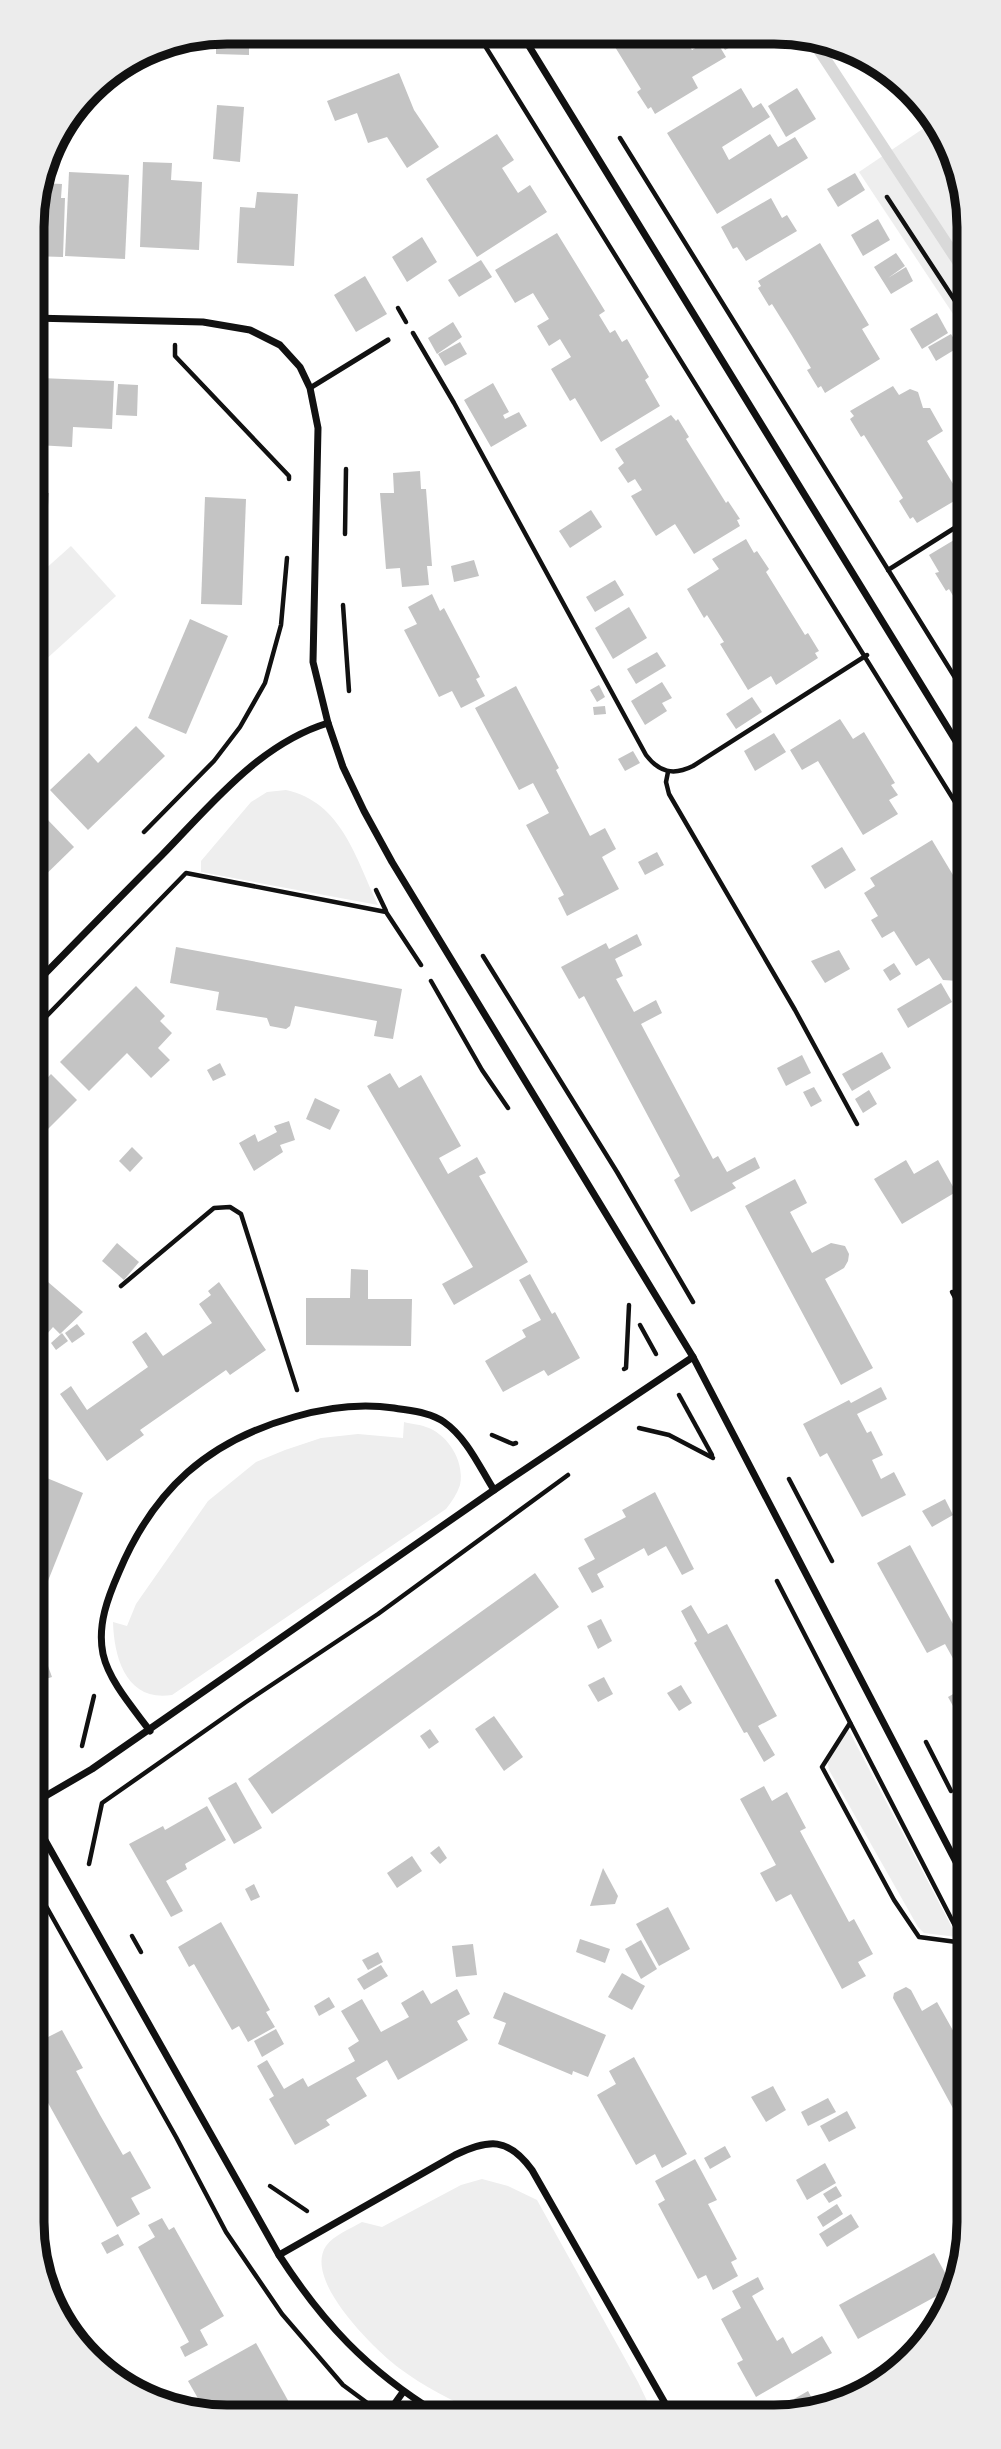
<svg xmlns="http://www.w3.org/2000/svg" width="1001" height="2449" font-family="'Noto Sans',sans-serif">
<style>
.green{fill:#eee}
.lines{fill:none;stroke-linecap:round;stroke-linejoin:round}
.stream{stroke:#d9d9d9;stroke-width:12}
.building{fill:#c4c4c4}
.path{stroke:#111;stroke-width:4.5}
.service{stroke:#111;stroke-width:5}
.minor{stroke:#111;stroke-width:7}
.rim{fill:none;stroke:#111;stroke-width:9}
</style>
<rect width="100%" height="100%" fill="#fff"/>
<g class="green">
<polygon points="927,126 963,179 963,329 859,172"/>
<polygon points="71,546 116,596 33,671 33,580"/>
<path d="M286 790C342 802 356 859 378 905L201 872V861L251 802 267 792Z"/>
<path d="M404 1422C411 1424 419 1424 426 1427 448 1434 465 1462 460 1485 457 1494 452 1501 446 1509L172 1695C127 1702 114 1659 113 1622L127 1626 136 1604 208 1501 256 1462 285 1450 321 1438 358 1434 403 1438Z"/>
<polygon points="847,1727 957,1937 924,1933 918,1927 829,1770 827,1759"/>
<path d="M482 2179 508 2186 537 2200 638 2382 649 2405 648 2412 480 2413C452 2401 423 2386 399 2368 374 2349 303 2280 326 2246 334 2235 350 2229 362 2222L382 2227 461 2185Z"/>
</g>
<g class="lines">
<polyline class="stream" points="810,36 963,269"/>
</g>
<g class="building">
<polygon points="279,32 290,32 288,42 277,41"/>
<polygon points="369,32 389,33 390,33 375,42"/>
<polygon points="607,34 682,34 692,50 714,37 726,57 692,77 698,88 655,114 651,107 648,109 637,92 641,89"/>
<polygon points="722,35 740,35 743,40 725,50 717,38"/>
<polygon points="206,36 205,50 182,49 182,40"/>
<polygon points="216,37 249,39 249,55 216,54"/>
<polygon points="174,42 174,47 158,46 158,45"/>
<polygon points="399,73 414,110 439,147 407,168 387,137 368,143 357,113 335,121 327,101"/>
<polygon points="741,88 753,108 761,103 770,117 722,147 729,160 770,134 778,147 795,137 808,158 717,214 667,133"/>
<polygon points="797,88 816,119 786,137 768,106"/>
<polygon points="217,105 244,107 240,162 213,159"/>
<polygon points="497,134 514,160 502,168 518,193 530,185 547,212 477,257 426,179"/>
<polygon points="143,162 172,163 171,180 202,182 199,250 140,247"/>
<polygon points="69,172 129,175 125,259 65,256"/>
<polygon points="855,173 865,190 838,207 827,189"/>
<polygon points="40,183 62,184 61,198 65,198 63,257 32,256 32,213"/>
<polygon points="257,192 298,194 294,266 237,263 240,207 255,208"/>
<polygon points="771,198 782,218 787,215 797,231 746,261 737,247 733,249 721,227"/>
<polygon points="878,219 890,240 863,256 851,235"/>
<polygon points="557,233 605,311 599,315 610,333 615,330 622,342 627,339 649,377 645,380 660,406 601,442 575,398 570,401 551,369 571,357 560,339 549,346 537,326 549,319 533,293 515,303 495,270"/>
<polygon points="422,237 437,262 407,282 392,257"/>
<polygon points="820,243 869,325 862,329 880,359 825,393 821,386 818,388 807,370 811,368 792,336 772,304 769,306 758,288 761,286 758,281"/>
<polygon points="896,253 905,266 888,278 906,267 913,281 891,294 874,267"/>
<polygon points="481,260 492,277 459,297 448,280"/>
<polygon points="365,276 387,314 356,332 334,295"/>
<polygon points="937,313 948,333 922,349 910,329"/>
<polygon points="453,322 462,337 437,354 428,338"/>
<polygon points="951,334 959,347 936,361 928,347"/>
<polygon points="460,342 467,354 445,366 438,354"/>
<polygon points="40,378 114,381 112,429 73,427 72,447 37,445"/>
<polygon points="493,383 509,412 503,415 505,419 519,412 527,426 491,447 464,400"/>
<polygon points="118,384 138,385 137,416 116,415"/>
<polygon points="893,386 899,395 910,389 918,392 923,408 930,408 943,431 927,441 961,497 917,523 913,517 910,519 899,501 903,498 864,435 861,437 850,419 854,416 850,411"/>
<polygon points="671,415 676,421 678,419 689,437 686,439 726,503 728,501 740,519 737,520 740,526 694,554 675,524 656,536 631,496 642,490 635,479 628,483 618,468 624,463 615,449"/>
<polygon points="420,471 421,489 426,489 432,566 427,566 429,585 402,587 400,568 386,569 380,493 394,493 393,473"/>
<polygon points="34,492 49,493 48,507 34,506"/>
<polygon points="205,497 246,499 242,605 201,604"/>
<polygon points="591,510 602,527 570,548 559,531"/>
<polygon points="964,534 964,614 949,589 946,591 935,573 939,572 929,555"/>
<polygon points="746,539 754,553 757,551 769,569 766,572 805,635 808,633 819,651 815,653 818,658 776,685 771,676 748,690 720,644 724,642 707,615 704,618 687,589 719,569 712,559"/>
<polygon points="474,560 479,576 454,582 451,566"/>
<polygon points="615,580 624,595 595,612 586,597"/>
<polygon points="432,594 440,611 444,608 480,677 476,679 485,696 461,708 452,691 439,697 404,630 417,624 408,607"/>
<polygon points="629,607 647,638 613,659 595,628"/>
<polygon points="190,619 228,636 186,734 148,718"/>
<polygon points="657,652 666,666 636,684 627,669"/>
<polygon points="662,682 672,698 662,703 667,711 645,725 631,701"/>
<polygon points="599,685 605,697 597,702 590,690"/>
<polygon points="516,686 559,768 556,770 590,836 605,828 616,849 602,857 619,889 567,916 558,898 564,895 526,825 549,813 533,783 519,790 475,708"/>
<polygon points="752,697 762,712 736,729 726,714"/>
<polygon points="605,706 606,714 594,715 593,707"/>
<polygon points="840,719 853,739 864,732 895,783 891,785 898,795 889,800 898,814 863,835 818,761 802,770 790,750"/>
<polygon points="136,726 165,756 88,830 50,790 89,753 98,763"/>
<polygon points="774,733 786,752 755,771 744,751"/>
<polygon points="633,751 640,763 625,771 618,759"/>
<polygon points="45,817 74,847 34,886 34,828"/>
<polygon points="932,840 965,895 965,976 959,981 943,980 929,958 916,966 894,931 882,938 871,920 878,916 864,893 875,886 870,878"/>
<polygon points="842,847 856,870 825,889 811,866"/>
<polygon points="657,852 664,865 645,875 638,862"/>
<polygon points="637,934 642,945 615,959 623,976 616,979 634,1012 656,1000 662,1013 641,1024 713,1159 718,1156 727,1172 755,1157 760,1168 732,1183 736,1188 691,1212 674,1180 680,1176 584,996 579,999 561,967 606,943 609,949"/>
<polygon points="176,947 402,989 393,1039 374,1036 377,1021 295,1006 290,1026 286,1029 270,1026 267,1018 216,1010 219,992 170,983"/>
<polygon points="839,950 850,969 825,983 811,961"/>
<polygon points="894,963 901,974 890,981 883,970"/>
<polygon points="941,983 952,1002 908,1028 897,1009"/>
<polygon points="136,986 165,1016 160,1021 172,1033 158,1048 170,1060 151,1078 127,1053 89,1091 60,1062"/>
<polygon points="882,1052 891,1068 852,1091 842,1074"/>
<polygon points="802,1055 811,1073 786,1086 777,1068"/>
<polygon points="220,1063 226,1075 213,1081 207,1070"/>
<polygon points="390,1073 399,1088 421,1075 461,1146 439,1158 448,1174 477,1157 486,1173 479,1176 528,1262 454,1305 442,1284 473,1267 367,1086"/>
<polygon points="51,1074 77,1100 35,1142 35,1091"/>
<polygon points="814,1087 822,1101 811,1107 803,1092"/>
<polygon points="869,1090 877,1104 863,1113 855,1099"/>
<polygon points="315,1098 340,1110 330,1130 306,1119"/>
<polygon points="289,1121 295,1140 280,1145 283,1152 254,1171 239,1143 255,1134 258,1142 277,1132 274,1126"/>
<polygon points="132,1147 143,1158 130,1172 119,1161"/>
<polygon points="906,1160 914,1174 938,1160 956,1192 902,1224 874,1179"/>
<polygon points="795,1179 807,1203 790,1212 812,1253 831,1243 845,1246 849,1254 848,1261 844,1268 825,1279 873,1368 841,1385 745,1206"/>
<polygon points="117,1243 139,1262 124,1280 102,1261"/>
<polygon points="351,1269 368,1270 368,1299 412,1299 411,1346 306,1345 306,1298 350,1298"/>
<polygon points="530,1274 552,1314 555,1312 580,1358 548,1376 544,1370 503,1392 485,1361 526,1337 522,1330 541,1320 519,1280"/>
<polygon points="966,1280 966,1300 958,1285"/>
<polygon points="48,1282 83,1312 60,1334 53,1327 41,1341 35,1336 35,1297"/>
<polygon points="219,1282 266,1350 230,1375 226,1370 140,1430 144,1435 107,1461 60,1394 71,1386 87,1410 148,1367 132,1342 146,1332 163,1356 212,1323 199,1304 211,1295 208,1291"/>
<polygon points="77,1324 85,1334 72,1343 65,1333"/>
<polygon points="62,1333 68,1341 56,1350 51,1343"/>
<polygon points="881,1387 887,1399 857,1414 867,1433 871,1431 883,1455 872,1460 881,1479 894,1472 906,1495 862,1517 827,1453 820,1457 803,1424 849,1400 851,1403"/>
<polygon points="42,1476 83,1493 36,1611 36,1492"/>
<polygon points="655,1492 694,1569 682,1575 666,1546 648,1556 644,1548 597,1574 604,1587 592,1593 578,1568 595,1559 584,1539 626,1517 622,1510"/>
<polygon points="945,1499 953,1515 932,1527 922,1511"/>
<polygon points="910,1545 959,1635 956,1636 967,1657 967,1669 961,1673 945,1644 927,1653 877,1563"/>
<polygon points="535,1573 559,1607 272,1814 248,1779"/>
<polygon points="691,1605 708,1634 727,1624 777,1716 758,1726 775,1755 764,1762 747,1732 744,1733 694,1643 697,1641 681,1611"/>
<polygon points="601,1619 612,1641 598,1649 587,1626"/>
<polygon points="36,1626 45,1628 40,1647 36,1646"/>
<polygon points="44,1655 52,1677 36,1682 36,1658"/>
<polygon points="604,1677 613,1694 598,1702 588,1685"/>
<polygon points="681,1685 692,1703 679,1711 667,1693"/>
<polygon points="967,1686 968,1722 968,1733 948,1697"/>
<polygon points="494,1716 523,1757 504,1771 475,1729"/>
<polygon points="430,1729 439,1742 429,1749 420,1736"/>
<polygon points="236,1782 262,1828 234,1844 208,1798"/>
<polygon points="764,1786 772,1801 787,1792 806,1828 800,1831 849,1922 854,1919 873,1954 858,1962 866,1976 842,1989 791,1894 776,1902 760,1873 776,1865 740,1799"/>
<polygon points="207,1806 226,1840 185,1864 187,1869 166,1881 183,1911 171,1917 129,1844 163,1826 165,1830"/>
<polygon points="439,1846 447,1858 440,1864 430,1853"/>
<polygon points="412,1856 422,1871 397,1888 387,1873"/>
<polygon points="603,1868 618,1896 615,1904 590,1906"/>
<polygon points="254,1884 260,1897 251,1901 245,1889"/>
<polygon points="668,1907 690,1949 659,1966 636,1924"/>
<polygon points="221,1922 270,2010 266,2012 275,2027 248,2042 239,2026 232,2030 194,1964 189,1967 178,1947"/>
<polygon points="580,1939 610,1949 605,1963 576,1952"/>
<polygon points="641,1940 657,1969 641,1979 625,1949"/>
<polygon points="473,1944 477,1975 456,1977 452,1946"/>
<polygon points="378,1952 383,1962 368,1970 362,1960"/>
<polygon points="381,1965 388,1976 364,1990 357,1979"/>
<polygon points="622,1973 645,1986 632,2010 608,1997"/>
<polygon points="906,1987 911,1990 922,2011 937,2002 969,2059 969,2130 958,2110 955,2112 893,1998 894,1993"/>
<polygon points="457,1989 470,2014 457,2021 468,2040 398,2080 387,2060 356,2078 367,2096 326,2120 330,2125 295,2145 269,2099 274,2096 257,2066 267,2060 284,2089 303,2078 308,2087 355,2061 348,2048 359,2041 341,2011 362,1999 381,2032 409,2017 401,2003 423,1990 431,2004"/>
<polygon points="504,1992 606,2035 588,2077 573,2071 572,2075 498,2044 506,2023 493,2018"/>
<polygon points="329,1997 335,2007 319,2016 314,2006"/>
<polygon points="37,2022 46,2038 62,2030 83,2068 76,2071 100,2115 123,2155 130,2151 151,2188 131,2198 140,2214 117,2227 37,2083"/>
<polygon points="276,2029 284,2044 262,2057 254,2041"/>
<polygon points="634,2057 687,2154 662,2168 655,2154 636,2165 597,2095 616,2084 609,2071"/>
<polygon points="773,2086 786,2110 766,2122 751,2097"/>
<polygon points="828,2098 836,2112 808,2126 801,2112"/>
<polygon points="847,2111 856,2128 829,2142 820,2126"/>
<polygon points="969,2143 969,2159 962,2163 955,2151"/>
<polygon points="725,2146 731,2157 710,2169 704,2158"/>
<polygon points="695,2159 717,2200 708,2204 737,2259 731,2262 738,2276 713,2290 706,2275 698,2279 658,2204 665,2200 655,2181"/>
<polygon points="825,2163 836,2183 807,2200 796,2180"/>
<polygon points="836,2186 842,2196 829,2203 823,2194"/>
<polygon points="837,2204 843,2214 823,2227 817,2217"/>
<polygon points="851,2214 859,2227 827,2247 819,2234"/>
<polygon points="162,2218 169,2230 174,2227 224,2316 200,2330 208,2345 185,2357 180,2347 189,2342 138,2247 155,2237 148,2225"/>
<polygon points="118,2234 124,2245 107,2254 101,2243"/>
<polygon points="934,2253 953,2287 858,2339 839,2305"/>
<polygon points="758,2277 764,2289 752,2296 777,2341 783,2337 792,2354 822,2336 832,2353 756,2397 737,2363 743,2360 721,2319 741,2308 732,2291"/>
<polygon points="256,2343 295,2413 207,2414 188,2381"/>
<polygon points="808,2391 816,2406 801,2411 794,2399"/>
</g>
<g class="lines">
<g class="path">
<polyline points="477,33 965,818"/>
<polyline points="620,138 964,692"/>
<polyline points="887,197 963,313"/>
<polyline points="398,308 406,322"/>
<path d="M413 333 454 403 646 755C659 772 673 776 693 766L867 655"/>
<polyline points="175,345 175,356 289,476 289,479"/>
<polyline points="345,534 346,469"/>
<polyline points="888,570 964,522"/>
<polyline points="343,605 349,691"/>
<polyline points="668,772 666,782 669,794 795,1010 857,1124"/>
<polyline points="144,832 214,761 240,727 265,683 281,625 287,558"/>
<polyline points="376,890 386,911"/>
<polyline points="483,956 617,1172 693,1302"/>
<polyline points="431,981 482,1070 508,1108"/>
<polyline points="34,1029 186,873 386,912 421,965"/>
<polyline points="121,1286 214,1208 230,1207 241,1214 297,1390"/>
<polyline points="952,1292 966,1318"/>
<polyline points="640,1325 656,1354"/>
<polyline points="624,1369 626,1368 629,1305"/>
<polyline points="679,1395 712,1455"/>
<polyline points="639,1428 669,1435 713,1458"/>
<polyline points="492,1435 513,1444 516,1443"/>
<polyline points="789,1479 832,1561"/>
<polyline points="777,1581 968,1951"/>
<polyline points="850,1723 822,1767 894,1900 919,1937 964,1943"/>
<polyline points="926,1742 951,1791"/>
<polyline points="82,1746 94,1696"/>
<polyline points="89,1864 102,1803 246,1702 378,1614 568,1475"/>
<polyline points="37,1890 176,2137 226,2232 282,2314 343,2385 366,2402"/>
<polyline points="132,1936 141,1952"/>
<polyline points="270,2186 307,2211"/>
</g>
<polyline class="service" points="310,388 388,340"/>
<g class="minor">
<polyline points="521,33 965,756"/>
<polyline points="32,318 203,322 250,330 280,345 300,367 310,388 318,428 313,662 328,723 343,767 364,811 392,862 693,1357 968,1885"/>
<path d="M34 985C77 941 119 898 162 855 211 805 259 744 328 723"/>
<path d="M150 1731C133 1708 109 1681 103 1654 97 1625 108 1597 119 1572 154 1489 208 1441 294 1417 328 1407 360 1403 394 1408 411 1411 430 1412 444 1422 467 1438 480 1468 494 1490"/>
<polyline points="37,1801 92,1769 494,1490 693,1357"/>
<path d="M37 1826 279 2255C323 2323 367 2370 437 2413"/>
<path d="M279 2255 455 2155C489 2139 508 2137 532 2170L670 2412"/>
<polyline points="388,2413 403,2392"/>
</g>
</g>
<path d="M0 0H1001V2449H0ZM227 44H774A183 183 0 0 1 957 227V2222A183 183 0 0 1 774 2405H227A183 183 0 0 1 44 2222V227A183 183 0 0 1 227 44Z" fill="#ececec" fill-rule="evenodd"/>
<path class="rim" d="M227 44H774A183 183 0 0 1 957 227V2222A183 183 0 0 1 774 2405H227A183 183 0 0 1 44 2222V227A183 183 0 0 1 227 44Z"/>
</svg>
